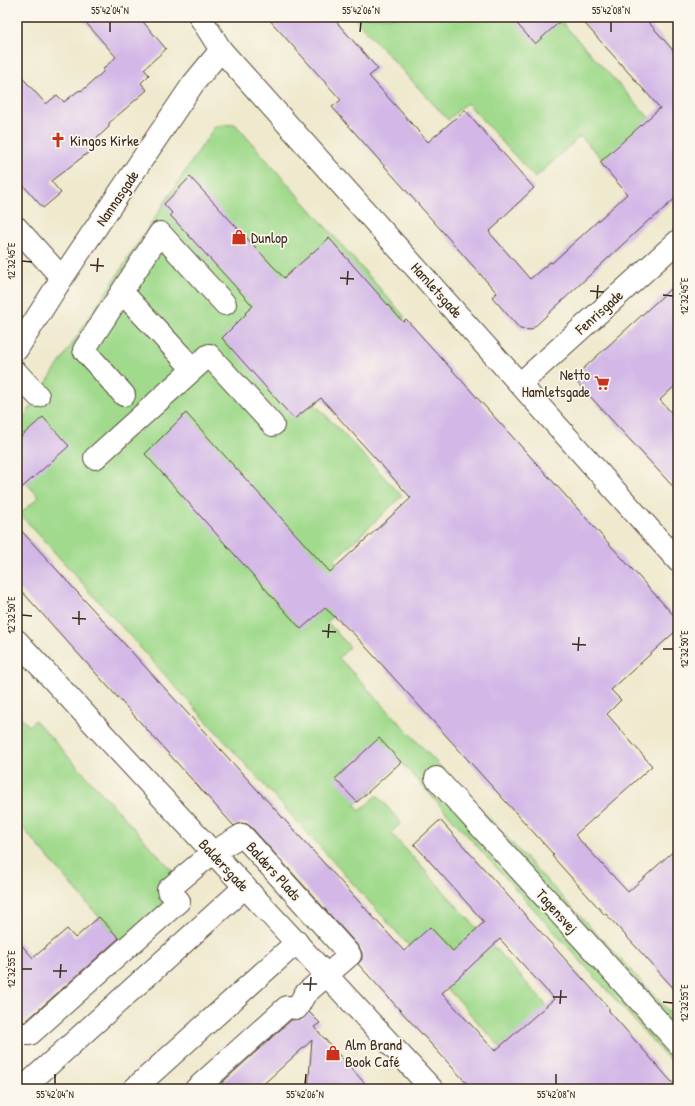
<svg xmlns="http://www.w3.org/2000/svg" width="695" height="1106" font-family="'Patrick Hand',sans-serif">
<style>
.green{fill:#a1da8d;stroke:#6e8256}
.building{fill:#d3b8e7;fill-rule:evenodd}
.lines{fill:none;stroke-linecap:round;stroke-linejoin:round}
.minor-casing{stroke:#564738;stroke-width:24}
.minor{stroke:#fff;stroke-width:22}
.ticks{fill:none;stroke:#3b2a1e;stroke-width:1.5}
.labels{text-anchor:middle;dominant-baseline:central;stroke-width:3.5;stroke-linejoin:round;paint-order:stroke}
.poi-label{font-size:15px;fill:#3b2a1e;stroke:#fbf7ec;text-anchor:start}
.street-label{font-size:15px;fill:#3b2a1e;stroke:#fbf7ec}
.neatline{fill:none;stroke:#3b2a1e;stroke-width:1.5}
.ticks-label{font-size:10px;text-anchor:middle;fill:#3b2a1e}
</style>
<rect width="100%" height="100%" fill="#fbf7ec"/>
<filter id="ink" filterUnits="userSpaceOnUse"><feTurbulence type="fractalNoise" baseFrequency=".025" numOctaves="2"/><feDisplacementMap in="SourceGraphic" scale="8" xChannelSelector="R" yChannelSelector="G"/><feConvolveMatrix kernelMatrix="1 2 1 2 8 2 1 2 1" color-interpolation-filters="sRGB"/></filter>
<filter id="wash" filterUnits="userSpaceOnUse"><feTurbulence type="fractalNoise" baseFrequency=".012" numOctaves="4" result="noise"/><feDisplacementMap in="SourceGraphic" scale="16" xChannelSelector="R" yChannelSelector="G"/><feGaussianBlur stdDeviation="0.9" result="paint"/><feColorMatrix in="noise" values="0 0 0 0 0 0 0 0 0 0 0 0 0 0 0 0 0 1.4 0 .05"/><feComposite in="paint" operator="in"/></filter>
<g filter="url(#wash)">
<rect width="100%" height="100%" fill="#efe9ce"/>
<g class="green">
<polygon points="353,17 557,17 653,122 607,164 580,136 535,178 467,103 448,120"/>
<polygon points="235,124 405,317 297,417 314,403 402,496 334,560 362,589 327,622 350,647 339,658 678,1021 678,1069 401,762 355,805 360,811 377,795 401,823 391,833 567,1028 538,1089 20,514 39,497 17,473 17,428 215,126"/>
<polygon points="17,712 29,726 35,720 180,879 179,901 126,947 99,917 17,821"/>
</g>
<g id="blocks">
<g class="building">
<polygon points="81,17 139,17 166,49 144,69 149,75 141,83 147,90 109,123 109,127 97,138 101,143 51,181 61,193 43,208 17,178 17,72 46,104 57,95 64,102 78,91 83,90 103,72 104,68 116,57"/>
<polygon points="267,17 332,17 378,69 369,76 428,142 465,110 534,188 499,221 500,222 489,232 530,279 550,262 552,263 627,194 600,162 660,108 579,17 644,17 678,56 678,196 651,220 650,219 531,330 520,329 492,297 497,293 332,107 341,100"/>
<polygon points="511,17 565,17 535,44"/>
<polygon points="190,177 284,278 329,238 403,322 406,319 678,620 678,629 611,690 621,700 607,714 652,766 575,835 628,892 678,847 678,993 606,914 605,915 552,856 554,855 355,635 325,608 301,629 145,454 186,413 330,572 411,498 321,398 294,419 222,338 246,314 245,313 253,306 170,215 172,213 164,204"/>
<polygon points="678,282 678,383 660,400 678,420 678,492 573,378"/>
<polygon points="43,417 69,446 17,492 17,440"/>
<path d="M17 526 404 951 430 927 453 951 484 922 414 844 440 820 609 1008V1011L678 1089H472L358 964 362 959V953L359 947 251 827 247 824 241 823 234 826 17 586ZM500 939 554 999 495 1051 442 993Z"/>
<polygon points="379,738 401,762 357,802 335,779"/>
<polygon points="99,917 119,938 25,1022 17,1022 17,940 33,958 67,929 75,938"/>
<polygon points="309,1012 320,1023 314,1027 370,1089 308,1089 312,1040 258,1089 215,1089 291,1020 302,1019"/>
</g>
</g>
</g>
<g filter="url(#ink)">
<use href="#blocks" fill-opacity="0" stroke="#564738" stroke-width="1"/>
<g class="lines">
<defs>
<g id="minor">
<polyline points="200,17 221,50 678,561"/>
<polyline points="17,228 62,278"/>
<polyline points="122,292 193,369"/>
<polyline points="17,349 62,278 193,84 221,50"/>
<polyline points="17,373 38,396"/>
<polyline points="521,383 678,241"/>
<polyline points="124,395 84,350 160,233 225,304"/>
<polyline points="95,458 209,355 273,425"/>
<path d="M17 641C155 790 294 939 432 1089"/>
<polyline points="436,778 678,1043"/>
<polyline points="17,1034 30,1034 179,901 168,890 212,853 242,835 350,955 305,994 297,1008 287,1007 196,1089"/>
<polyline points="22,1089 245,887"/>
<polyline points="134,1089 297,942"/>
</g>
</defs>
<use href="#minor" class="minor-casing"/>
<use href="#minor" class="minor"/>
</g>
</g>
<path class="ticks" d="M110 32V22M360 32 361 22M611 32V22M22 261 32 262M90 265 104 266M97 272 98 258M340 278 354 279M347 285 348 271M590 291 604 292M663 295 673 296M597 299 598 285M22 615 32 616M72 618 86 619M79 625V611M322 631 336 632M328 638 329 624M572 644 586 645M663 649H673M578 651 579 637M22 969H32M53 971H67M60 978 61 964M303 984H317M310 991 311 977M553 997H567M663 1002 673 1003M560 1004 561 990M55 1084V1074M305 1084 306 1074M556 1084V1074"/>
<defs>
<symbol id="church-bare" viewBox="-9 -9 18 18"><path d="M-1.2-6h2.4v3.5h3.3v2.4h-3.3V6h-2.4V-.1h-3.3v-2.4h3.3Z" fill="#c8321e" stroke="#fbf7ec" stroke-width="2.5" paint-order="stroke"/></symbol>
<symbol id="shop-bare" viewBox="-9 -9 18 18"><path d="M-5-2.5h2.3a2.7 3.5 0 0 1 5.4 0H5L5.5 6h-11ZM-1.5-2.5h3a1.5 2.3 0 0 0-3 0Z" fill="#c8321e" stroke="#fbf7ec" stroke-width="2.5" paint-order="stroke"/></symbol>
<symbol id="supermarket-bare" viewBox="-9 -9 18 18"><path d="M-6-5.5h2.5l.6 2H6L4.5 2H-2.5L-4.4-4H-6ZM-1.5 3.2a1.3 1.3 0 1 0 .1 0ZM3 3.2a1.3 1.3 0 1 0 .1 0Z" fill="#c8321e" stroke="#fbf7ec" stroke-width="2.5" paint-order="stroke"/></symbol>
</defs>
<g fill-rule="evenodd">
<use href="#church-bare" x="47" y="129" width="22" height="22"/>
<use href="#shop-bare" x="228" y="226" width="22" height="22"/>
<use href="#supermarket-bare" x="591" y="372" width="22" height="22"/>
<use href="#shop-bare" x="322" y="1042" width="22" height="22"/>
</g>
<g class="labels">
<g class="poi-label">
<text x="70" y="140">Kingos Kirke</text>
<text x="251" y="237">Dunlop</text>
<text x="590" y="374" text-anchor="end">Netto<tspan x="590" dy="17">Hamletsgade</tspan></text>
<text x="345" y="1044">Alm Brand<tspan x="345" dy="17">Book Café</tspan></text>
</g>
<g class="street-label">
<text transform="translate(117 198) rotate(-56)">Nannasgade</text>
<text transform="translate(437 290) rotate(48)">Hamletsgade</text>
<text transform="translate(599 312) rotate(-42)">Fenrisgade</text>
<text transform="translate(224 865) rotate(47)">Baldersgade</text>
<text transform="translate(274 871) rotate(48)">Balders Plads</text>
<text transform="translate(557 911) rotate(48)">Tagensvej</text>
</g>
</g>
<rect width="695" height="1106" fill="none" stroke="#fbf7ec" stroke-width="44"/>
<rect x="22" y="22" width="651" height="1062" class="neatline"/>
<g class="ticks-label">
<text x="110" y="14">55°42'04"N</text>
<text x="361" y="14">55°42'06"N</text>
<text x="611" y="14">55°42'08"N</text>
<text transform="translate(11 261) rotate(-90)" y="4">12°32'45"E</text>
<text transform="translate(684 296) rotate(-90)" y="4">12°32'45"E</text>
<text transform="translate(11 615) rotate(-90)" y="4">12°32'50"E</text>
<text transform="translate(684 649) rotate(-90)" y="4">12°32'50"E</text>
<text transform="translate(11 969) rotate(-90)" y="4">12°32'55"E</text>
<text transform="translate(684 1003) rotate(-90)" y="4">12°32'55"E</text>
<text x="55" y="1098">55°42'04"N</text>
<text x="305" y="1098">55°42'06"N</text>
<text x="556" y="1098">55°42'08"N</text>
</g>
</svg>
